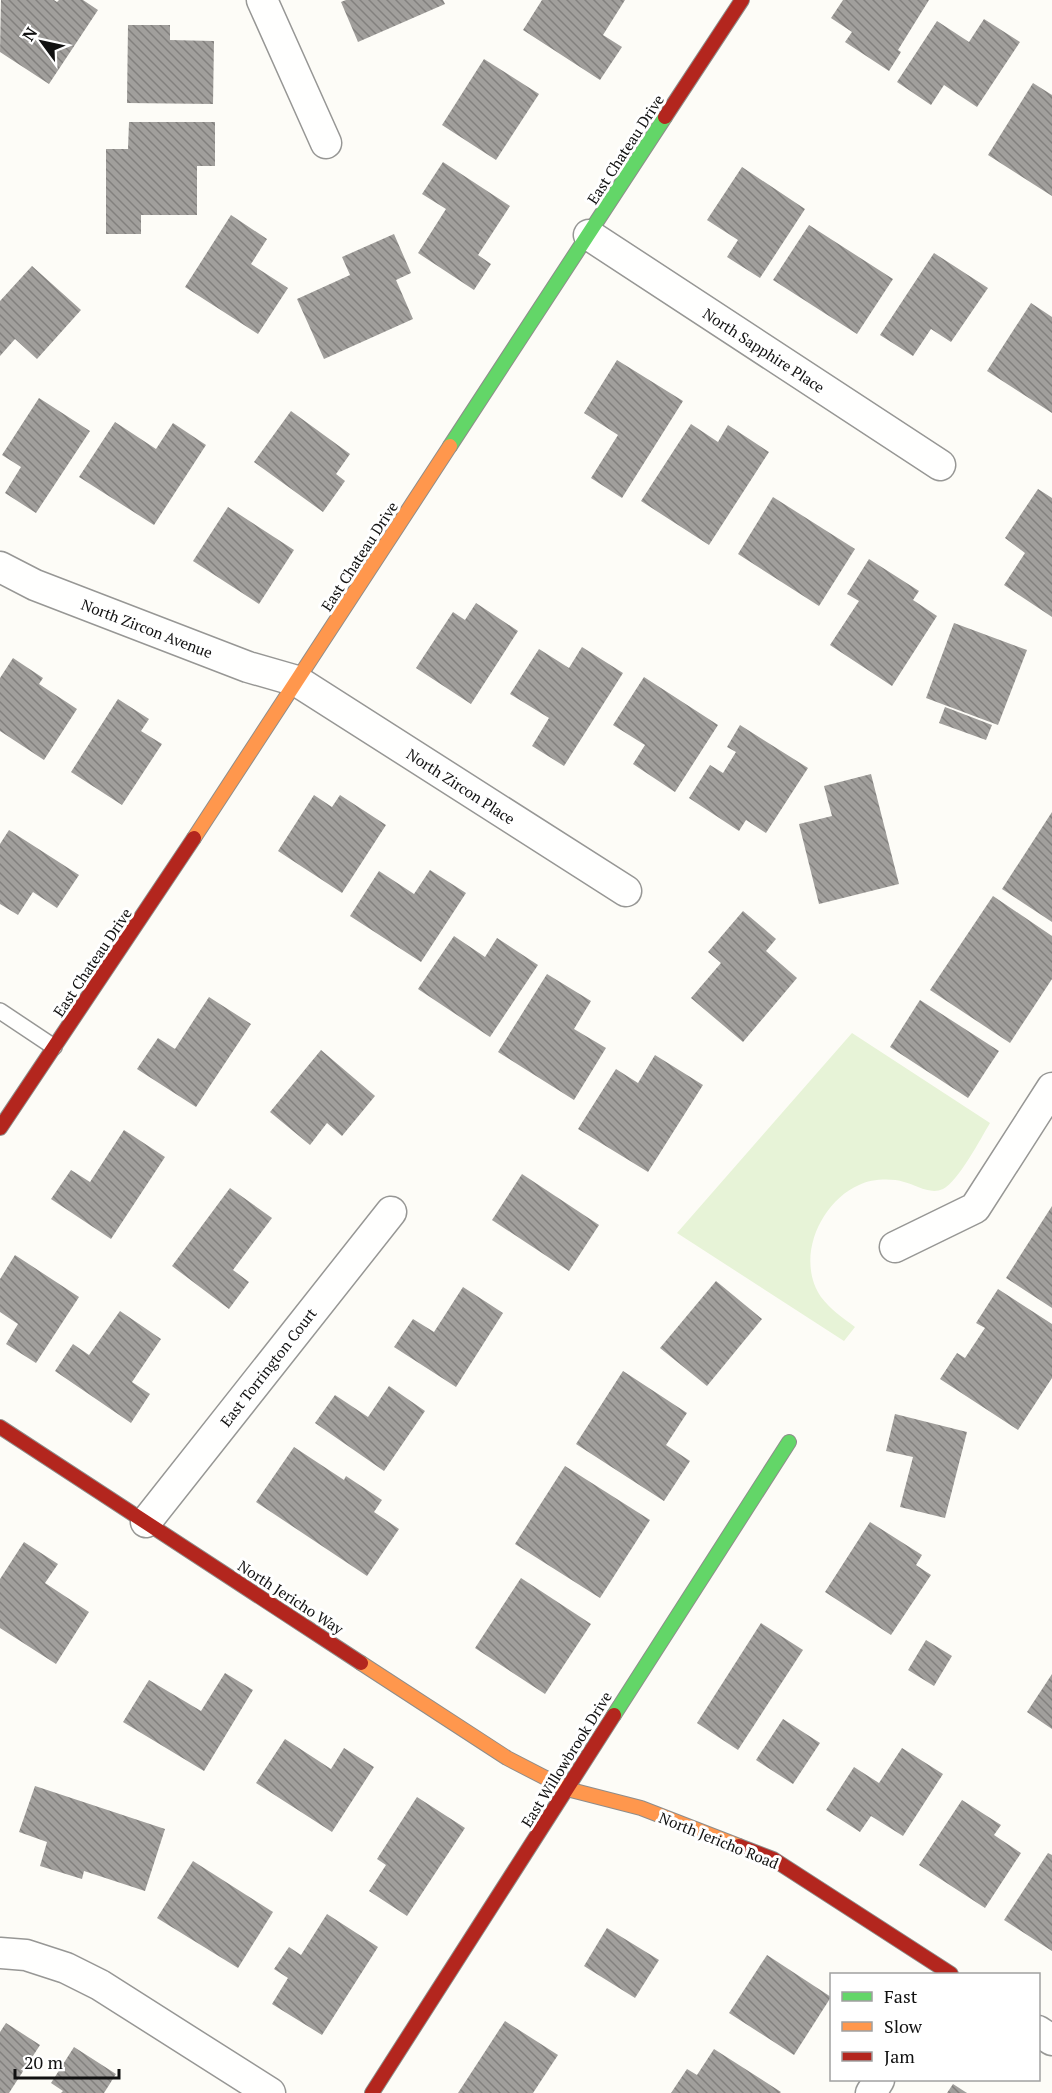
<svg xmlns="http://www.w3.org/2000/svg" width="1052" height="2093" font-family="'PT Serif',serif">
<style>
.park{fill:#e7f3d7}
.building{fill:url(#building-back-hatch)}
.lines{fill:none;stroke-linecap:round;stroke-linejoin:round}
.lane-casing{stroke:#979795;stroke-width:18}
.street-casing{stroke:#979795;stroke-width:33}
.fast-casing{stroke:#8e8d8b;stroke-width:16}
.slow-casing{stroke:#8e8d8b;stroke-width:16}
.jam-casing{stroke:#8e8d8b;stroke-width:16}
.lane{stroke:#fffffe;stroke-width:15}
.street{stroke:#fffffe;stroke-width:30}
.fast{stroke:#63d668;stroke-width:14}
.slow{stroke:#ff974d;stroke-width:14}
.jam{stroke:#b3261e;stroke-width:14}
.labels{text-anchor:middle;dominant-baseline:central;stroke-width:6;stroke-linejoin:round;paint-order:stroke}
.street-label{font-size:15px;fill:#111;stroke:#fff}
</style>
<defs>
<pattern id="building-back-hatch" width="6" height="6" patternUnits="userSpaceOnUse" patternTransform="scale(1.5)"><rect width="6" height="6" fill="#a19f9c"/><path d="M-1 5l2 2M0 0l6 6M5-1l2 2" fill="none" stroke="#82807e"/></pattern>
</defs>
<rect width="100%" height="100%" fill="#fdfcf7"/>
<path class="park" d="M852 1033 990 1123C981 1138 958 1182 943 1189 930 1195 916 1185 904 1182 891 1178 871 1179 859 1185 820 1202 795 1259 821 1297 830 1309 843 1318 855 1327L844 1341 677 1233Z"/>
<g class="building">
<polygon points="1,0 54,0 57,2 59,0 83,0 98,10 49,84 0,52"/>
<polygon points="346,0 443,0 445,4 358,42 341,2"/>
<polygon points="542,0 625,0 603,35 622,47 600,80 523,30"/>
<polygon points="843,0 929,0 898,50 901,52 889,71 845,42 852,32 831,18"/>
<polygon points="984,19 1020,42 977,107 944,85 931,105 897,82 937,21 969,42"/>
<polygon points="128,25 170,25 170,40 214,41 213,104 127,103"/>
<polygon points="484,59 539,94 496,160 442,125"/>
<polygon points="1033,83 1052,95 1052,196 988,155"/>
<polygon points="129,122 215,122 215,166 197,166 197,215 141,215 141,234 106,234 106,149 128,149"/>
<polygon points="443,162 510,206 478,255 491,264 474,290 418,253 446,209 422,194"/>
<polygon points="742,167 805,209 760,278 727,257 738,240 707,220"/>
<polygon points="231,215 267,239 251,264 288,288 258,334 185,287"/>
<polygon points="809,225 893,279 857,334 773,280"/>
<polygon points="394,234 411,273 396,280 413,319 324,359 297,299 350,275 342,257"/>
<polygon points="934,253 988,288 951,342 931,329 913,356 880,335"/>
<polygon points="32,266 81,310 37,359 15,339 0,356 0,301"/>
<polygon points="1031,303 1052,317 1052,413 987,371"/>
<polygon points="617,360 683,401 622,498 591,478 618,435 584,413"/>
<polygon points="39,398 90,431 36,513 5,493 21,467 2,455"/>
<polygon points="291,411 350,454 336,474 345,481 323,512 254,462"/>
<polygon points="115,422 156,449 173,423 206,445 154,525 79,477"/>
<polygon points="691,424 718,442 728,425 769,452 709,545 641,501"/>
<polygon points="1038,489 1052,498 1052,617 1004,585 1025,553 1005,538"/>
<polygon points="773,497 855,549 819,606 738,554"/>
<polygon points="228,507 294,550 259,604 193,561"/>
<polygon points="869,559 919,591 913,600 937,616 892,686 830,645 859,601 847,594"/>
<polygon points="476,603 518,631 471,704 416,668 453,612 465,620"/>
<polygon points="954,623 1027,650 998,725 926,698"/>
<polygon points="582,647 623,673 564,766 532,746 549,718 510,694 539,649 569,668"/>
<polygon points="13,658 43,678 39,684 77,709 44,760 0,731 0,678"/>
<polygon points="644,677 718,725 675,792 633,764 645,745 613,725"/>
<polygon points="118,699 149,719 141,731 162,744 122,805 71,772"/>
<polygon points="945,707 992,725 986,740 939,723"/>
<polygon points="740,725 808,768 766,833 746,820 739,831 689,798 710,765 723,773 736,752 727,747"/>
<polygon points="871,774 899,884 819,904 799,824 832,816 824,786"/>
<polygon points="314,795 332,807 340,795 386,825 342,893 278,851"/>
<polygon points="1052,812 1052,922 1002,889"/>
<polygon points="9,830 79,875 57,908 33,892 18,915 0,904 0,844"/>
<polygon points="430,870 466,893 421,962 350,916 379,871 414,894"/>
<polygon points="993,896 1052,936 1052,979 1010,1043 930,990"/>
<polygon points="743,911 776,939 766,951 797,978 743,1042 691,998 721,963 708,952"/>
<polygon points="454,936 485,957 497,938 538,965 490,1037 418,989"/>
<polygon points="547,974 591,1001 574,1029 606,1048 574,1100 498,1052"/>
<polygon points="209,997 251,1024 196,1107 137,1069 158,1038 175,1049"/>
<polygon points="920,1000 999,1051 968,1098 890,1047"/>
<polygon points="321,1050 375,1096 342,1136 327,1123 310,1145 270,1112"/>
<polygon points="655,1055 703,1085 648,1172 578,1129 616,1069 638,1083"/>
<polygon points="124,1130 165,1157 111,1239 51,1199 71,1170 90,1182"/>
<polygon points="522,1174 599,1225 569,1271 492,1220"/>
<polygon points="230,1188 272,1218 233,1270 249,1282 229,1309 172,1266"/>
<polygon points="1052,1206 1052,1308 1006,1278"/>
<polygon points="15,1255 79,1297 36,1363 6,1344 18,1324 0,1312 0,1279"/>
<polygon points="716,1281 762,1319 707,1386 660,1348"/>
<polygon points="463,1287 503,1313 456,1387 394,1347 413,1319 434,1332"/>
<polygon points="998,1289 1052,1324 1052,1378 1018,1430 940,1379 957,1353 965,1358 985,1328 976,1323"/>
<polygon points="120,1311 161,1339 132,1382 150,1394 131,1423 55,1371 73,1344 89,1355"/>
<polygon points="623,1371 687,1413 666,1445 690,1461 664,1501 576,1444"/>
<polygon points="389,1386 425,1411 384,1471 315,1423 335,1395 368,1417"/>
<polygon points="895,1414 967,1432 945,1518 900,1507 913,1457 886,1451"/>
<polygon points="294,1447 344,1480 346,1476 382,1500 374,1512 399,1529 367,1576 256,1502"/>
<polygon points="565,1466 650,1520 600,1598 515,1544"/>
<polygon points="870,1522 922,1555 916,1565 931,1575 891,1635 825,1592"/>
<polygon points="24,1542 58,1564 45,1583 89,1612 56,1664 0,1628 0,1579"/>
<polygon points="521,1578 591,1624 545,1694 475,1648"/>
<polygon points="761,1623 803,1650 738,1750 697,1723"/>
<polygon points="926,1640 952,1656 934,1686 908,1670"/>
<polygon points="225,1673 253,1690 204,1771 123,1722 149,1680 201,1711"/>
<polygon points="1052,1674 1052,1729 1027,1712"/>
<polygon points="783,1719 820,1743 793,1784 756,1760"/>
<polygon points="285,1739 331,1769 344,1748 374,1767 332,1832 256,1783"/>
<polygon points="902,1748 943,1774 903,1836 871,1816 860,1832 826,1810 854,1767 879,1783"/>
<polygon points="35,1786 165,1829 145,1891 84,1871 82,1879 40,1866 47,1842 19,1832"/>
<polygon points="417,1797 465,1828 407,1916 369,1891 386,1865 377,1859"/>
<polygon points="962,1800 1001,1825 994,1835 1021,1853 985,1908 919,1865"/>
<polygon points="1048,1853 1052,1855 1052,1951 1004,1920"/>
<polygon points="193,1861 273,1912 238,1968 157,1918"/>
<polygon points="327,1914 378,1947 322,2035 272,2004 288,1978 274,1969 289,1947 301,1955"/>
<polygon points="607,1928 659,1960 635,1998 584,1966"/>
<polygon points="767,1955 831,1997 794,2055 729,2013"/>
<polygon points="505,2021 558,2055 533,2093 458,2093"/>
<polygon points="6,2023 40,2045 9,2093 0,2093 0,2032"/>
<polygon points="74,2047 116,2074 104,2093 61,2093 63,2091 51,2083"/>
<polygon points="714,2049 781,2092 780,2093 671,2093 687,2069 697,2075"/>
<polygon points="953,2084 967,2093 947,2093"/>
</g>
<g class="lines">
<defs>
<polyline id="lane" points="0,1011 54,1047"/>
<g id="street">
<polyline points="262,0 326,143"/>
<polyline points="589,235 940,465"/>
<polyline points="0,567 35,585 248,667 297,681 626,891"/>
<polyline points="895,1247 975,1208 1052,1088"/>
<polyline points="146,1522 391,1212"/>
<polyline points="0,1953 26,1955 66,1968 100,1985 270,2093"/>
<polyline points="1038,2031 1052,2040"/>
<polyline points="871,2093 879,2080"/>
</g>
<g id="fast">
<polyline points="450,446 665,117"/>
<polyline points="614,1715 789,1442"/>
</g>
<g id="slow">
<polyline points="194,838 450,446"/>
<polyline points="361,1663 507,1758 567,1789 641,1808 739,1846"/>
</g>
<g id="jam">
<polyline points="665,117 742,0"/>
<polyline points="0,1128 194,838"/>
<polyline points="0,1427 361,1663"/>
<polyline points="739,1846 773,1859 951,1974"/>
<polyline points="372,2093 614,1715"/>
</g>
</defs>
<use href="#lane" class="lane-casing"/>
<use href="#street" class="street-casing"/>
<use href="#fast" class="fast-casing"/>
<use href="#slow" class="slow-casing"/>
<use href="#jam" class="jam-casing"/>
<use href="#lane" class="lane"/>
<use href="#street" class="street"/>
<use href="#fast" class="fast"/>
<use href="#slow" class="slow"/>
<use href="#jam" class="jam"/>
</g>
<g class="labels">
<g class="street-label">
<text transform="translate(625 149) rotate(-57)">East Chateau Drive</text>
<text transform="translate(764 350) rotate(33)">North Sapphire Place</text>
<text transform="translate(359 556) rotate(-57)">East Chateau Drive</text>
<text transform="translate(147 628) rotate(21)">North Zircon Avenue</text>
<text transform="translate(461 786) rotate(33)">North Zircon Place</text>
<text transform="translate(92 962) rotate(-56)">East Chateau Drive</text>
<text transform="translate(268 1367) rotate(-52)">East Torrington Court</text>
<text transform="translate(291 1597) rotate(33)">North Jericho Way</text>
<text transform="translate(566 1759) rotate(-58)">East Willowbrook Drive</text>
<text transform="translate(719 1840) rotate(22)">North Jericho Road</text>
</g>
</g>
<rect x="830" y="1973" width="210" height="108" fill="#ffffff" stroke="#a0a0a0" stroke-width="1.5"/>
<rect x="842" y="1992" width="30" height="9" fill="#63d668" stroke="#a0a0a0" stroke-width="1.5"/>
<text x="884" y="2003" font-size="18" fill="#111111">Fast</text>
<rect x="842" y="2022" width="30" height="9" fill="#ff974d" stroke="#a0a0a0" stroke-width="1.5"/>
<text x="884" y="2033" font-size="18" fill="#111111">Slow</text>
<rect x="842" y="2052" width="30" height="9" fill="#b3261e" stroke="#a0a0a0" stroke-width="1.5"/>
<text x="884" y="2063" font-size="18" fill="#111111">Jam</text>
<g transform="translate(42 42) rotate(303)" stroke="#ffffff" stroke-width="4.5" paint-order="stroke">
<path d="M0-4.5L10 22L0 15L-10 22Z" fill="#111111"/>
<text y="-9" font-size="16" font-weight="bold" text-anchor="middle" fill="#111111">N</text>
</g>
<path d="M15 2069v9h104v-9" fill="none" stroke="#111111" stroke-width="3"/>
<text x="24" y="2069" font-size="18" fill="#111111" stroke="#ffffff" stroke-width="4.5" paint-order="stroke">20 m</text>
</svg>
